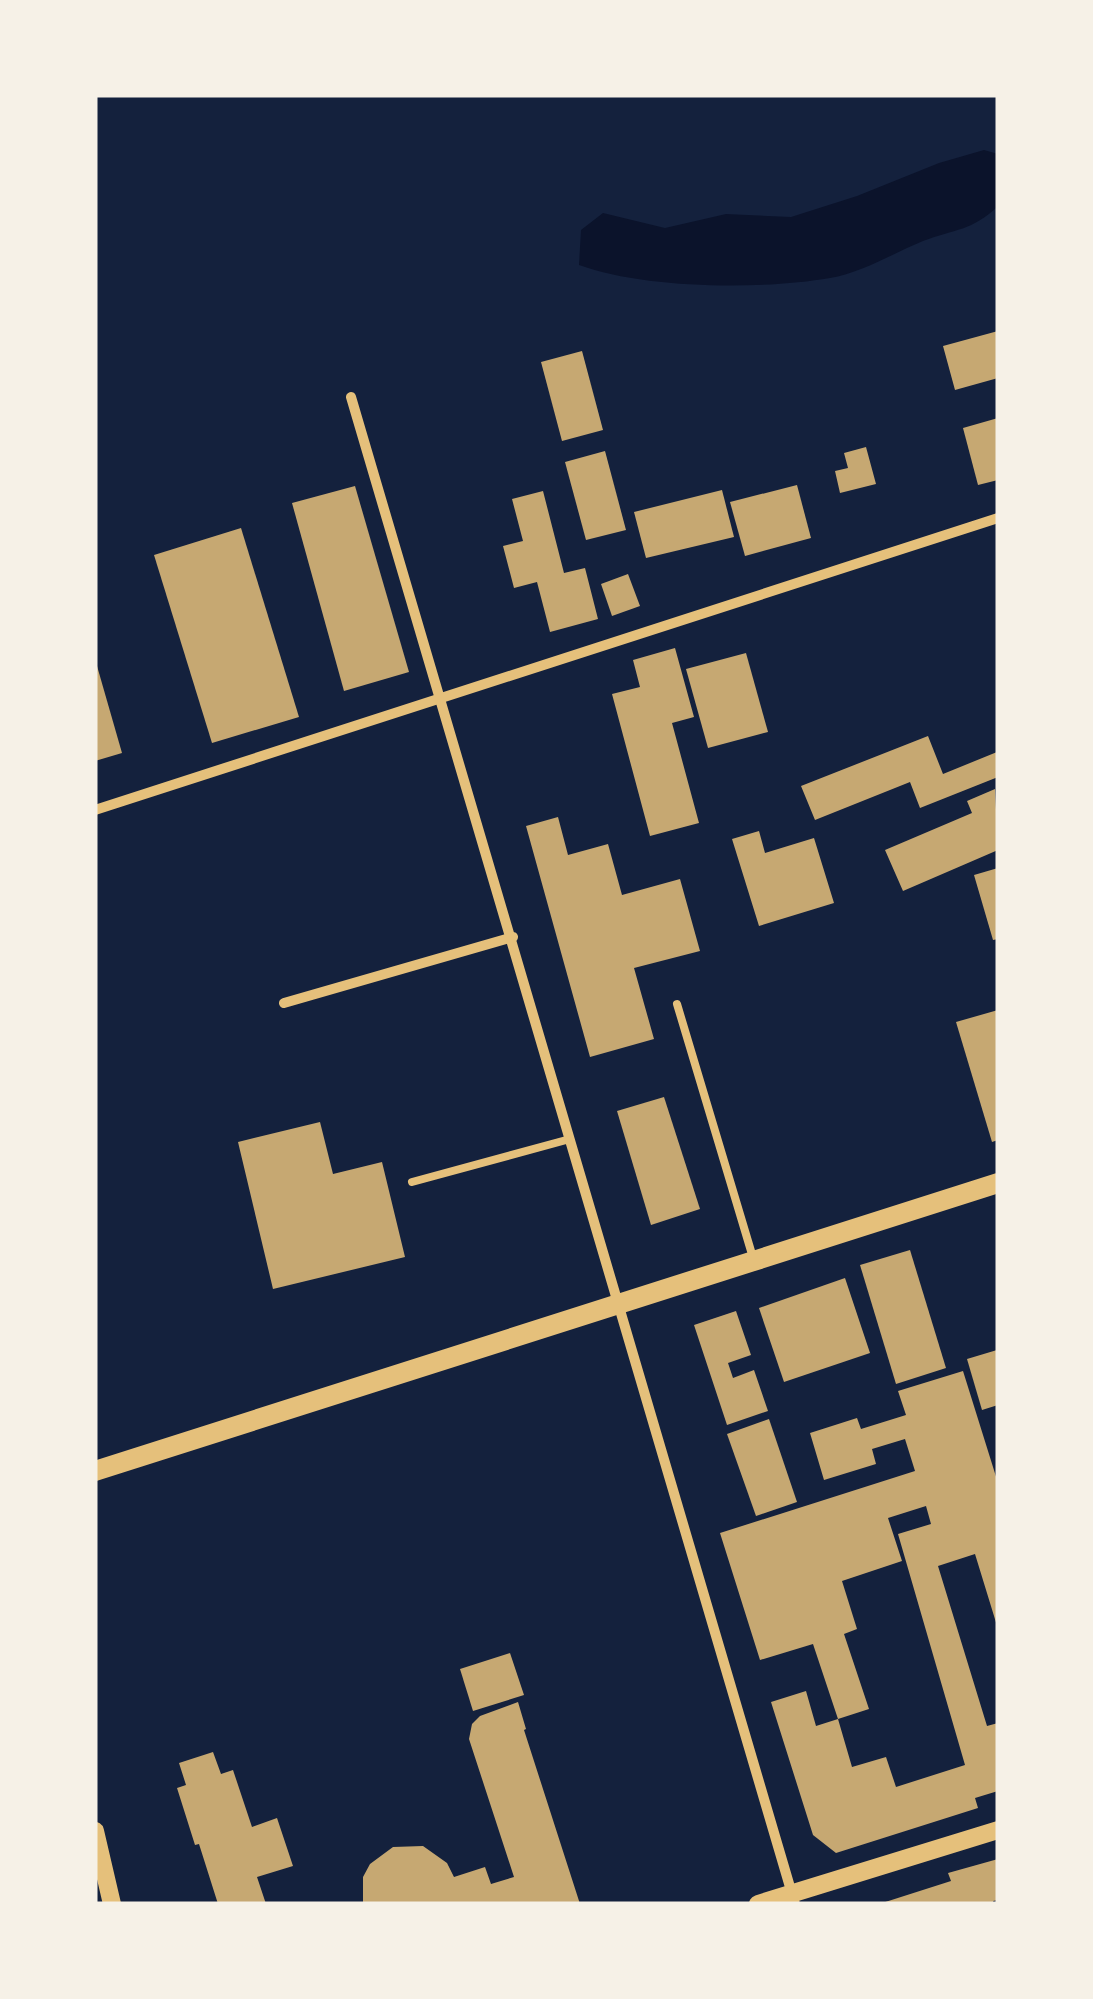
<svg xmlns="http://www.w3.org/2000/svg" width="1093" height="1999" font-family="'Exo 2',sans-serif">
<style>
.water{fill:#0b132b}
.building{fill:#c6a872}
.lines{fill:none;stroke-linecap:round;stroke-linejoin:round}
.service{stroke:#e5c07b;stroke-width:8}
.minor{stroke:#e5c07b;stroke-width:10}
.tertiary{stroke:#e5c07b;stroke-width:18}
.secondary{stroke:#e5c07b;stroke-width:20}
</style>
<rect width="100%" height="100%" fill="#14213d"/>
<path class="water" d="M984 150 998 154V206C972 231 955 229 923 241 894 253 861 273 830 278 761 290 645 289 579 265L581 230 603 213 665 228 726 214 791 217 857 196 939 163Z"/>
<g class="building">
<polygon points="998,331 998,378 955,390 943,346"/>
<polygon points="582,351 603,430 562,441 541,362"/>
<polygon points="998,418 998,480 978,485 963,428"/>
<polygon points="866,447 876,484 840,493 835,471 848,468 844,453"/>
<polygon points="605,451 626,530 586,540 565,462"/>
<polygon points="797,485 811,538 745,556 730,502"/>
<polygon points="355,486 409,672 344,691 292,503"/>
<polygon points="722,490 734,537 646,558 634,512"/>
<polygon points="543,491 564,573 585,568 598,619 550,632 537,582 514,588 503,546 523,541 512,499"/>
<polygon points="241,528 299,717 212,743 154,555"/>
<polygon points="628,574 640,606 612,616 601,584"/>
<polygon points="675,648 694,717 672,723 699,823 650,836 612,694 640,687 633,660"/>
<polygon points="746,653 768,732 708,748 686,669"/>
<polygon points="95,659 122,753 95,761"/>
<polygon points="928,736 943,774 997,752 998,777 920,808 910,782 815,820 801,786"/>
<polygon points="995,789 998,850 903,891 885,850 972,813 967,801"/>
<polygon points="558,817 568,855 608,844 622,895 680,879 700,951 634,968 654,1039 590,1057 526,826"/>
<polygon points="759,831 765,853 814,838 834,903 759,926 732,839"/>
<polygon points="998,868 998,939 993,940 974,875"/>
<polygon points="998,1010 998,1140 992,1142 956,1022"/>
<polygon points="664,1097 700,1209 651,1225 617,1111"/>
<polygon points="320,1122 333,1174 382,1162 405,1257 273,1289 238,1142"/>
<polygon points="910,1250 946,1368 896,1384 860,1265"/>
<polygon points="845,1278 870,1353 784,1382 759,1308"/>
<polygon points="736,1311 751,1355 728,1363 733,1378 754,1370 768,1411 727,1425 694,1325"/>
<polygon points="997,1350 998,1405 982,1410 967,1359"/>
<polygon points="963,1371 998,1483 998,1629 975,1554 938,1566 987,1726 998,1723 998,1791 975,1798 978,1808 836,1853 813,1835 771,1702 806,1691 816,1726 838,1719 852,1767 886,1757 896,1787 965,1765 898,1534 931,1524 926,1506 888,1518 902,1561 842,1581 857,1629 844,1634 869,1709 838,1719 813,1644 760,1660 720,1533 915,1471 905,1439 872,1449 876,1464 824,1480 810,1433 857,1418 861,1429 906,1415 898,1391"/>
<polygon points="769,1419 797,1502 756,1516 727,1434"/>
<polygon points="510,1653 524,1695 473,1711 460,1669"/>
<polygon points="518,1702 526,1729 524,1730 580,1904 363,1904 363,1877 370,1864 393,1847 423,1846 447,1863 454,1877 485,1867 491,1884 514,1877 469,1739 472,1724 480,1716"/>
<polygon points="213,1752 221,1774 233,1770 252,1827 277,1818 293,1866 257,1877 266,1904 218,1904 199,1844 195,1845 177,1788 186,1785 179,1763"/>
<polygon points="998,1859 998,1900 993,1901 994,1904 879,1904 951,1881 948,1873"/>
</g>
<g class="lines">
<g class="service">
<polyline points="677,1004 754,1261"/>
<polyline points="412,1182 570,1139"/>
</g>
<g class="minor">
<polyline points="351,397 795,1904"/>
<polyline points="95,810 998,518"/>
<polyline points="284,1003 513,937"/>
</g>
<g class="tertiary">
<polyline points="95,1831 112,1904"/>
<polyline points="758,1904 998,1830"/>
</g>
<polyline class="secondary" points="95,1471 998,1183"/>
</g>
<rect width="1093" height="1999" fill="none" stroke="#f6f1e7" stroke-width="195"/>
</svg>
